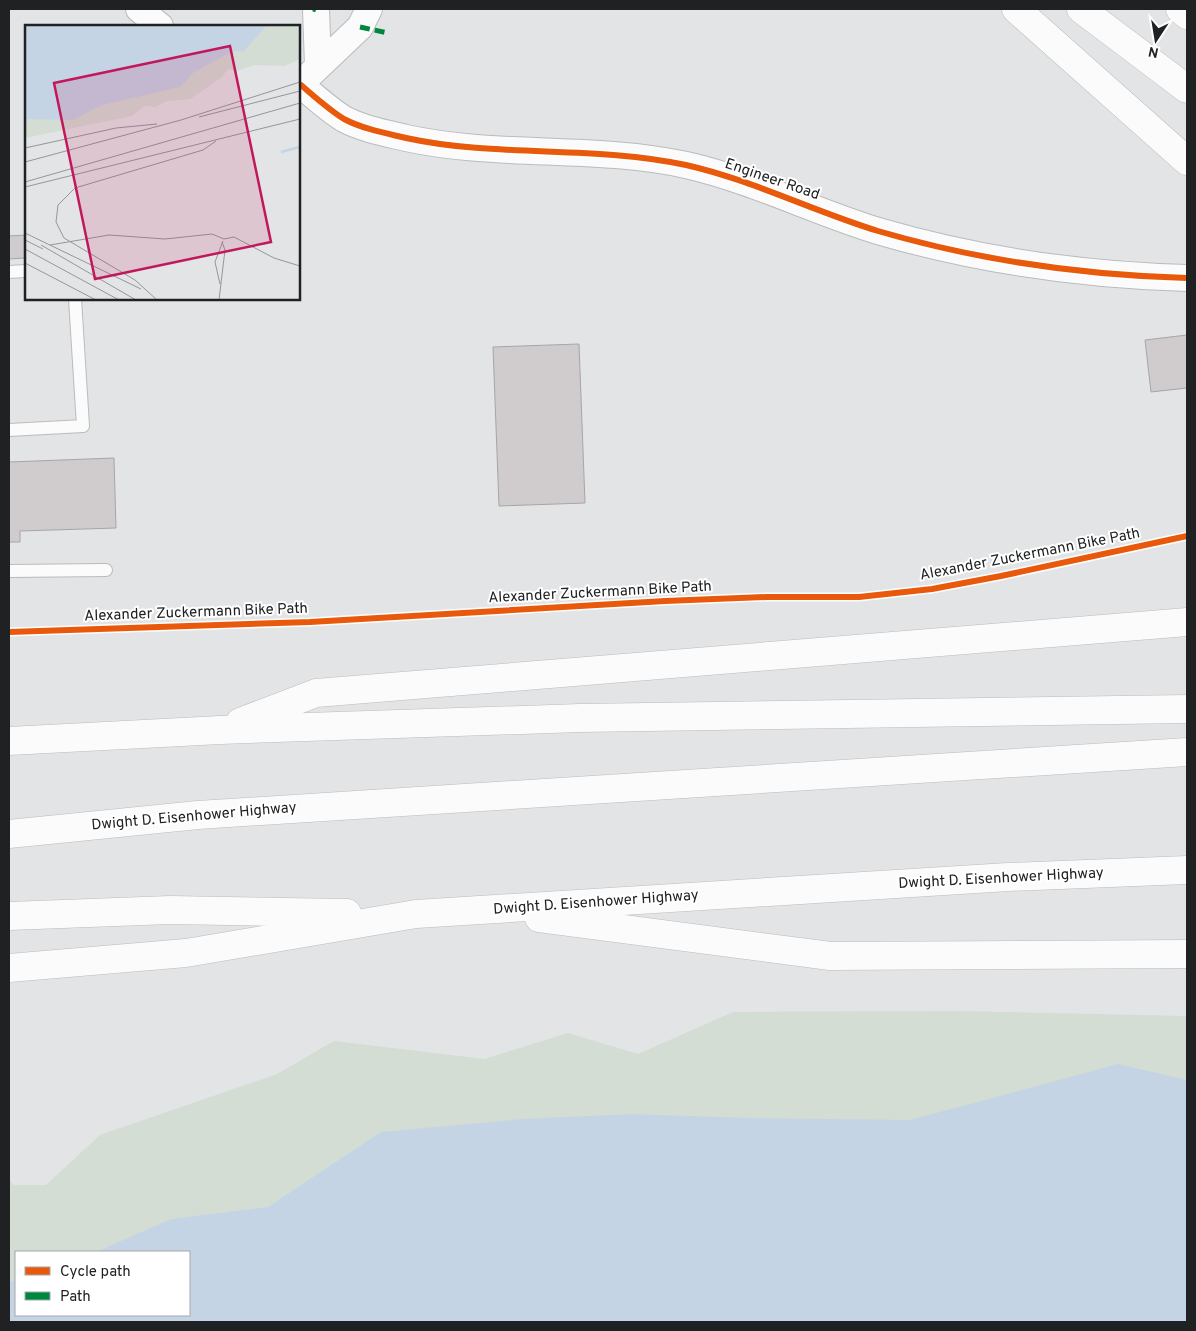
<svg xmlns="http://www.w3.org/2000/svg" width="1196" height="1331" font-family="Overpass,sans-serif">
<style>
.green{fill:#d3ddd3;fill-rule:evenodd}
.water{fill:#c5d4e5}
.building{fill:#d0cbcd;stroke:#a6a6a7}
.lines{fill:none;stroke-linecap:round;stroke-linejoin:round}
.service-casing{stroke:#babbbd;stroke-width:14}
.minor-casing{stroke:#babbbd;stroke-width:28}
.motorway-casing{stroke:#babbbd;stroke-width:29}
.service{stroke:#fbfbfb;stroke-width:12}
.minor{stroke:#fbfbfb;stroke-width:26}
.motorway{stroke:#fbfbfb;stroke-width:28}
.quiet{stroke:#00873e;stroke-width:5;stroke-dasharray:10 5;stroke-linecap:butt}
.cycleway-casing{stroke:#fff;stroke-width:9}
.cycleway{stroke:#e8590c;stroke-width:6}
.labels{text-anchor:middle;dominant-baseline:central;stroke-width:4;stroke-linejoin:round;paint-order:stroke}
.street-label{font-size:15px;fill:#202122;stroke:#fff}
.inset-river{fill:none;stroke:#c5d4e5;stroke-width:2.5}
.inset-road{fill:none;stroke:#959698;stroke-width:1}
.view{fill:#c2185b;fill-opacity:0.15;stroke:#c2185b;stroke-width:2.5}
.inset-edge{fill:none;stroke:#202122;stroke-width:2.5}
</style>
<rect width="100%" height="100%" fill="#e3e4e6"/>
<path class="green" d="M955 1011 1187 1016V1322H9V1180L14 1185H46L100 1135 277 1074 334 1041 484 1059 568 1033 638 1054 733 1012ZM16 1252H189V1315H16Z"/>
<polygon class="water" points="1118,1064 1187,1080 1187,1322 9,1322 9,1282 16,1280 16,1315 189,1315 189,1252 96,1252 171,1219 268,1207 381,1132 523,1119 633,1114 748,1118 910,1120"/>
<g class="building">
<polygon points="26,235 26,258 9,259 9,236"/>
<polygon points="1187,335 1187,388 1151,392 1145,340"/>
<polygon points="579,344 585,503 499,506 493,347"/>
<polygon points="114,458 116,528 20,531 20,542 9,542 9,462"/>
</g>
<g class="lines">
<defs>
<g id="service">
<polyline points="9,272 26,271"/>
<polyline points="9,430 83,426 75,299"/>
<polyline points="9,571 106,570"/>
</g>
<g id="minor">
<polyline points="139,9 160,26"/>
<polyline points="316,9 318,65"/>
<polyline points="299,85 360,27 369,9"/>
<path d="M301 85C315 97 328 109 344 119 363 129 385 133 406 138 498 158 594 145 686 165 752 180 813 211 878 231 977 260 1083 275 1187 278"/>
</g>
<g id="motorway">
<polyline points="1016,9 1187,161"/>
<polyline points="1081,9 1187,89"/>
<polyline points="1180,9 1187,15"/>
<polyline points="240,722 316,693 1187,622"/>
<polyline points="9,741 220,730 580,718 1187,709"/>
<polyline points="9,834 198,815 1187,752"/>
<polyline points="9,916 170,910 347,913"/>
<polyline points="539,918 830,956 1187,954"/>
<polyline points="9,968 186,953 416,914 1008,877 1187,870"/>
</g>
</defs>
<use href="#service" class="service-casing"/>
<use href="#minor" class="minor-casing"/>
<use href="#motorway" class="motorway-casing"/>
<use href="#service" class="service"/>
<use href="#minor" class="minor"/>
<use href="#motorway" class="motorway"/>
<g class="quiet">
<polyline points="313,9 316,10"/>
<polyline points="360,27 388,33"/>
</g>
<defs>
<g id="cycleway">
<path d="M299 85H301C315 97 328 109 344 119 363 129 385 133 406 138 498 158 594 145 686 165 752 180 813 211 878 231 977 260 1083 275 1187 278"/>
<polyline points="9,632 310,622 665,601 767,597 859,597 932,589 1001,576 1187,536"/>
</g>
</defs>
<use href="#cycleway" class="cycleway-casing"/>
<use href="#cycleway" class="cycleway"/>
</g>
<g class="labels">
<g class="street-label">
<text transform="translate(772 180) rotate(19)">Engineer Road</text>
<text transform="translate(1030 555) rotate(-11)">Alexander Zuckermann Bike Path</text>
<text transform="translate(600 593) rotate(-3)">Alexander Zuckermann Bike Path</text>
<text transform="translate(196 613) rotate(-2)">Alexander Zuckermann Bike Path</text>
<text transform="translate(194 817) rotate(-5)">Dwight D. Eisenhower Highway</text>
<text transform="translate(1001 879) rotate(-3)">Dwight D. Eisenhower Highway</text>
<text transform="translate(596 903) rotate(-4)">Dwight D. Eisenhower Highway</text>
</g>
</g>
<g transform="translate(25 25)">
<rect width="275" height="275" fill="#e3e4e6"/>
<path d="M11 0H275V34L260 41 230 40 212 46 203 44 196 53 165 74 142 76 130 82 119 81 107 91 0 113V2Z" fill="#d3ddd3"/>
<path d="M0 0H242L219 26H208L169 47 155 62 77 80 48 95 0 94Z" fill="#c5d4e5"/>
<path class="inset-river" d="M256 127 275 122"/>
<path class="inset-road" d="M174 92 275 66M0 123 91 103 132 99M0 137 156 95 275 57M0 157 275 78M0 162 275 94M0 208 116 264M0 215 18 224M16 220 111 275M25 220 84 210 140 214 187 209 199 214 209 212 249 233 275 241M0 224 94 275M0 238 71 275M195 259 190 237 198 216M132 275 110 255 39 213 31 197 33 180 50 163 178 125 191 116M194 275 200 225 197 217"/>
<path class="view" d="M205 21 246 217 70 254 29 58Z"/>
<rect width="275" height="275" class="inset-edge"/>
</g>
<rect width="1196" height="1331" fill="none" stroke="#202122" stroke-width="20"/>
<rect x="15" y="1251" width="175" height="65" fill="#ffffff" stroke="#a6a6a7"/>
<rect x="25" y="1267" width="25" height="8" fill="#e8590c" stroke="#a6a6a7"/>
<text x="60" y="1276" font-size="15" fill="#202122">Cycle path</text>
<rect x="25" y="1292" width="25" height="8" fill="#00873e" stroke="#a6a6a7"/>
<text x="60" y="1301" font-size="15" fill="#202122">Path</text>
<g transform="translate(1156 40) rotate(192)" stroke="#ffffff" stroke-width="4" paint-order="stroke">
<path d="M0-4L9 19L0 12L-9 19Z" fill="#202122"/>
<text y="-8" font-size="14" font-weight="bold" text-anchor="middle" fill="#202122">N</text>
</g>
</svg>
